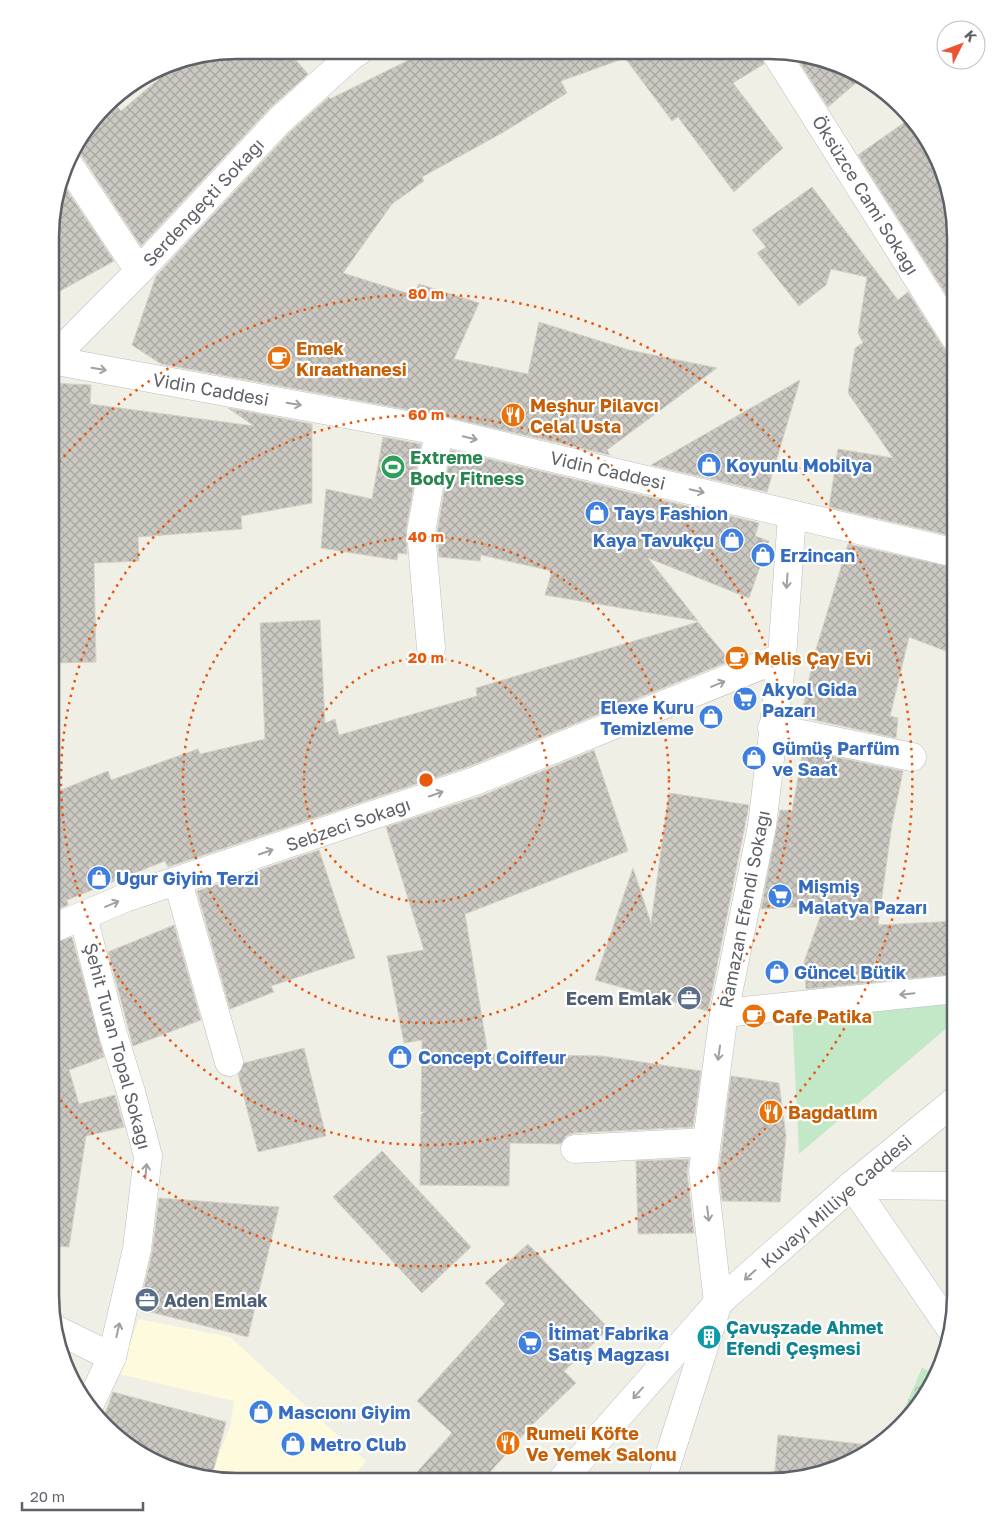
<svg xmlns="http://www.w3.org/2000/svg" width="1006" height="1532" font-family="'Golos Text',sans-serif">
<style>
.commercial{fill:#fefadd}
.grass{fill:#c3e8c7}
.park{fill:url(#park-crowns)}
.building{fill:url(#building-cross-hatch);stroke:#d5d2c4}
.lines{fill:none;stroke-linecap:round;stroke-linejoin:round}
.street-casing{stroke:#bbbdc2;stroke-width:29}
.secondary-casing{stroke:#bcbec4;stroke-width:29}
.street{stroke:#fff;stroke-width:28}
.secondary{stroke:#fff;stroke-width:28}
.oneway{stroke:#9ea0a4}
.ring{fill:none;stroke:#e8590c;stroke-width:2.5;stroke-dasharray:2.5 5}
.labels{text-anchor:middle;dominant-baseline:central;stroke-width:4.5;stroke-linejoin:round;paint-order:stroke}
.street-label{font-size:18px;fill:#5e6167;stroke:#fff}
.food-label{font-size:18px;font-weight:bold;fill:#c56008;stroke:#fff;text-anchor:start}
.leisure-label{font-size:18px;font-weight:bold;fill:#27864d;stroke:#fff;text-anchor:start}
.shop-label{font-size:18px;font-weight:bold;fill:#366cbe;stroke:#fff;text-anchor:start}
.service-label{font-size:18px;font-weight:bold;fill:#4e5e75;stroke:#fff;text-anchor:end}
.culture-label{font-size:18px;font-weight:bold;fill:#0d838f;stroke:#fff;text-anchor:start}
.rim{fill:none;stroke:#5e6167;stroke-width:2.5}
.centre{fill:#e8590c;stroke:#fff;stroke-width:2.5}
.ring-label{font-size:15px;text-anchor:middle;font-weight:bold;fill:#e8590c;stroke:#fff;stroke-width:4.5;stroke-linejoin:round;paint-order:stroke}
</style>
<defs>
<pattern id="park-crowns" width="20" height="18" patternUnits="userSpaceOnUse" patternTransform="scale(1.25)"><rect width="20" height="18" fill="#c3e8c7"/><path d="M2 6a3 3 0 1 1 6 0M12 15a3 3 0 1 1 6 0" fill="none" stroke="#a2bfa5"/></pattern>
<pattern id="building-cross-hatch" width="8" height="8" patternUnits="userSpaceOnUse" patternTransform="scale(1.25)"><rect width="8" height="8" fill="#ccc9c3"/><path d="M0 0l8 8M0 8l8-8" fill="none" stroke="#a9a7a2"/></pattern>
</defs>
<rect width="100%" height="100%" fill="#f0efe6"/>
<polygon class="commercial" points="139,1319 230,1337 366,1461 350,1481 209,1479 230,1427 234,1401 119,1374"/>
<polygon class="grass" points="956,994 956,1020 799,1154 792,1013"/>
<polygon class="park" points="922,1368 937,1374 924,1399 895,1430"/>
<g class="building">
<polygon points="236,50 287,50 308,74 269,109 141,246 80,153 74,148 111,100 121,111 180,61"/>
<polygon points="427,51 760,52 764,64 733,83 783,148 734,192 678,117 672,121 625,58 561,81 567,93 502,133 422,177 424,181 392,204 343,273 413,295 419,284 479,303 454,359 528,374 539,322 629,350 717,368 607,450 610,455 442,416 161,364 132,345 156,276 291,131 329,97 330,99"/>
<polygon points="793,52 841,64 863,77 828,107"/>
<polygon points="912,117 942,165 956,236 956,310 858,155"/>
<polygon points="61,181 114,261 51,296 52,212"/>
<polygon points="812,187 898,300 908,292 943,347 948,353 956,355 956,537 829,507 838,449 893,458 848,393 855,348 863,343 858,333 867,277 831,269 826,285 799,306 757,253 766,247 752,230"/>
<polygon points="800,380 767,492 651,465"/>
<polygon points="51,383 91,385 90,404 254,426 228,408 312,424 312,503 241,516 242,529 138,537 139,561 94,563 96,662 51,663"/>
<polygon points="383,437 421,444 406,529 407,554 398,553 397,560 321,548 326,489 372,499"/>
<polygon points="451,450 759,523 755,536 769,541 749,598 648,558 698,621 545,595 552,571 481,555 480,561 439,557 437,533"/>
<polygon points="848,544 956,568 956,655 909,637 890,716 898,718 896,738 801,717 814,656"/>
<polygon points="320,620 325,723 335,719 339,735 477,696 476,688 698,622 730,661 470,766 168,867 165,861 67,900 68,905 51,912 51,794 108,771 111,780 198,749 200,754 265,739 260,623"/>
<polygon points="594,750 628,851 465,914 488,1054 602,1056 701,1071 693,1127 574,1133 566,1136 561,1144 510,1143 509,1186 420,1185 421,1115 425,1111 421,1112 422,1040 404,1043 387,956 424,950 386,827 481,796"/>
<polygon points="803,750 903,771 892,824 878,925 956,921 956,974 806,989 804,962 824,906 761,909 780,810 792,811"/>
<polygon points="669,793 749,805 708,1011 595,980 633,868 651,923"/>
<polygon points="319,850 355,958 271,986 274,992 230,1009 197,891"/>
<polygon points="174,925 201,1020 133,1046 108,952"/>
<polygon points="72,937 104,1057 69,1070 79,1104 115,1095 124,1127 86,1136 69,1247 50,1246 51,944"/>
<polygon points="304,1048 326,1136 258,1152 238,1074 244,1063"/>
<polygon points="731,1076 779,1083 786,1136 780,1202 722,1201 719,1171"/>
<polygon points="382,1151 471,1247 422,1293 333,1197"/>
<polygon points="689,1159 687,1173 694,1233 638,1234 636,1161"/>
<polygon points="159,1198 279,1207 248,1337 139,1309 152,1253"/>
<polygon points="528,1244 609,1329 564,1371 576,1383 533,1424 482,1481 409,1481 452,1433 417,1401 505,1304 485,1283"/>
<polygon points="113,1392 226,1422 211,1480 165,1468 123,1444 102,1422"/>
<polygon points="778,1435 879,1446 841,1468 774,1481"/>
</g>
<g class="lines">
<defs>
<g id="street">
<polyline points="775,52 956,339"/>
<polyline points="67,162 139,271"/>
<polyline points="51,360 439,431 956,553"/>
<polyline points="51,360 139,271 280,120 350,57 360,50"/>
<polyline points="431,648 421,532 439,431"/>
<polyline points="772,728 912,757"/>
<polyline points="178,882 229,1062"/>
<polyline points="83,916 112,1031 131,1092 148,1156 137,1249 112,1357 88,1408"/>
<polyline points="51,929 125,898 475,781 782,657"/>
<polyline points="724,1013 956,989"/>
<polyline points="575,1149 706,1142"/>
<polyline points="852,1185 951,1329"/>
<polyline points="852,1185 956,1186"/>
<polyline points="57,1330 112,1357"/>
<polyline points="661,1482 718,1303 703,1171 724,1013 762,826 782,657 792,515"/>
</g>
<polyline id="secondary" points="561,1481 718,1303 852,1185 956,1100"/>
</defs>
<use href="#street" class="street-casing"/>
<use href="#secondary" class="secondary-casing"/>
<use href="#street" class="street"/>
<use href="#secondary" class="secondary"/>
</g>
<defs><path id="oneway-shaft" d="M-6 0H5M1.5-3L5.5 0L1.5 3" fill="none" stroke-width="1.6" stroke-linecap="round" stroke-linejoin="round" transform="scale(1.25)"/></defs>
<g class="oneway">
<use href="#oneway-shaft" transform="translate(99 369) rotate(10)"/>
<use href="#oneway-shaft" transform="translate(294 404) rotate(10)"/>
<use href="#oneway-shaft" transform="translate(470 438) rotate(13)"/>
<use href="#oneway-shaft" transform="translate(697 491) rotate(13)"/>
<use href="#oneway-shaft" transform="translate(787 581) rotate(94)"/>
<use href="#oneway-shaft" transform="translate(718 684) rotate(-22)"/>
<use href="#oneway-shaft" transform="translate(436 794) rotate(-19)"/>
<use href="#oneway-shaft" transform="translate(266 852) rotate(-19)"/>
<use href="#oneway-shaft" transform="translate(112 904) rotate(-23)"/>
<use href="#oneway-shaft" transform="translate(907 994) rotate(174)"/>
<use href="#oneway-shaft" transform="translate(719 1053) rotate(98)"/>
<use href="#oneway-shaft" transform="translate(146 1171) rotate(-84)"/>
<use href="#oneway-shaft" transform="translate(708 1214) rotate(83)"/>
<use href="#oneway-shaft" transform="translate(750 1275) rotate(138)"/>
<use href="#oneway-shaft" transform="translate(118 1330) rotate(-77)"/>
<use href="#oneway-shaft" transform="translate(638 1393) rotate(131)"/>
</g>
<g class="ring">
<circle cx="426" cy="780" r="122"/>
<circle cx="426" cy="780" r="243"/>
<circle cx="426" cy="780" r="365"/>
<path d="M54 468A486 486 0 1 1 51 1089"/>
</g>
<defs>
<symbol id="cafe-disc" viewBox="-11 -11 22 22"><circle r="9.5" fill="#e8710a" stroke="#fff"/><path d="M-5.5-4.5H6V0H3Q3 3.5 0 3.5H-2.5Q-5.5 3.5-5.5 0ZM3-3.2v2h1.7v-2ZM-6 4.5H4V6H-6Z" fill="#fff"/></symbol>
<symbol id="restaurant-disc" viewBox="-11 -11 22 22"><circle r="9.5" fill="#e8710a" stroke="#fff"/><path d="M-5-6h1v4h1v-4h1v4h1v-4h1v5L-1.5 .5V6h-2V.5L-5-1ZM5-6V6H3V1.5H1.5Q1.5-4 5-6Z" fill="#fff"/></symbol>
<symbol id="shop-disc" viewBox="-11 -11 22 22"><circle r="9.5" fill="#3f7fe0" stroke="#fff"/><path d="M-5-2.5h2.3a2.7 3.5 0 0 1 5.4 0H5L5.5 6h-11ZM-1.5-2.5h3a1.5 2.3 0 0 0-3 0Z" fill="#fff"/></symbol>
<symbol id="stadium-disc" viewBox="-11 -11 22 22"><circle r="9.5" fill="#2e9e5b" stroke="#fff"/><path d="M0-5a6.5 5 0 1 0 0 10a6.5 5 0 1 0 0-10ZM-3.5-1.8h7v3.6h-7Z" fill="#fff"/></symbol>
<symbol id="supermarket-disc" viewBox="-11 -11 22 22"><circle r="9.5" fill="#3f7fe0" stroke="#fff"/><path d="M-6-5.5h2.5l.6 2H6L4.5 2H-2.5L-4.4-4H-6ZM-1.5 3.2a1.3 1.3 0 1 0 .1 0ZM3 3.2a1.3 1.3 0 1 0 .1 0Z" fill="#fff"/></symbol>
<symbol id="office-disc" viewBox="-11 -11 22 22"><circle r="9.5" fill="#5c6f8a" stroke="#fff"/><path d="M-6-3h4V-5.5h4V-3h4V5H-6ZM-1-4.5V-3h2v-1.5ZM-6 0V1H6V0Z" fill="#fff"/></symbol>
<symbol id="building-disc" viewBox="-11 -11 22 22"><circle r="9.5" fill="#0f9aa8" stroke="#fff"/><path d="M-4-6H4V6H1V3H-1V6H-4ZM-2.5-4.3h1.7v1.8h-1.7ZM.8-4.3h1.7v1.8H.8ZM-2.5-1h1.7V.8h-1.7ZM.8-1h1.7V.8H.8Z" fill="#fff"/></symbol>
</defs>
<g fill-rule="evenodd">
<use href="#cafe-disc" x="265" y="344" width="28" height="28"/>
<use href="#restaurant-disc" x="499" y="401" width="28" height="28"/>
<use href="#shop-disc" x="695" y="451" width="28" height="28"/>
<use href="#stadium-disc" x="379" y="453" width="28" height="28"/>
<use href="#shop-disc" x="583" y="499" width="28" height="28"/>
<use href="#shop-disc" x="718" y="526" width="28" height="28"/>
<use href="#shop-disc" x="749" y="541" width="28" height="28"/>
<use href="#cafe-disc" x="723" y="644" width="28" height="28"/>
<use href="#supermarket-disc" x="731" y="685" width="28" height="28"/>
<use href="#shop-disc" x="697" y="703" width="28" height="28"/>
<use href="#shop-disc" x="740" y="744" width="28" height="28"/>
<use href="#shop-disc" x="85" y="864" width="28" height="28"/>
<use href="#supermarket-disc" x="766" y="882" width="28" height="28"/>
<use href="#shop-disc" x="763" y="958" width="28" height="28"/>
<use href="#office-disc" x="675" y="984" width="28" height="28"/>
<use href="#cafe-disc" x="740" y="1002" width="28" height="28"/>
<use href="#shop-disc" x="386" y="1043" width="28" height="28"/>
<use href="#restaurant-disc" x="757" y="1098" width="28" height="28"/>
<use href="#office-disc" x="133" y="1286" width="28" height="28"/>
<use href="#building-disc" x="695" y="1323" width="28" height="28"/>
<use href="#supermarket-disc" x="516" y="1329" width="28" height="28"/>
<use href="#shop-disc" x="247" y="1398" width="28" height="28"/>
<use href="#restaurant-disc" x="494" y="1429" width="28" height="28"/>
<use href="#shop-disc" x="279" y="1430" width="28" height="28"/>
</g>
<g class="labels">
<g class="street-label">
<text transform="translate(866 195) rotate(58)">Öksüzce Cami Sokağı</text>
<text transform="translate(203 202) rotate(-47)">Serdengeçti Sokağı</text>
<text transform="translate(211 389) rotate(10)">Vidin Caddesi</text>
<text transform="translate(608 470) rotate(13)">Vidin Caddesi</text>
<text transform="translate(348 824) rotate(-19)">Sebzeci Sokağı</text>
<text transform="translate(744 909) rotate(-79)">Ramazan Efendi Sokağı</text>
<text transform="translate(118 1046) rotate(75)">Şehit Turan Topal Sokağı</text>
<text transform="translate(836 1201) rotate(-41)">Kuvayı Milliye Caddesi</text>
</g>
<g class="food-label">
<text x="296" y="348">Emek<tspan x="296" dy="21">Kıraathanesi</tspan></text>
<text x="530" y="405">Meşhur Pilavcı<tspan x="530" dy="21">Celal Usta</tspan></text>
<text x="754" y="658">Melis Çay Evi</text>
<text x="772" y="1016">Cafe Patika</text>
<text x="788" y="1112">Bağdatlım</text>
<text x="526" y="1433">Rumeli Köfte<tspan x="526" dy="21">Ve Yemek Salonu</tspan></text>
</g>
<g class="leisure-label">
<text x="410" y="457">Extreme<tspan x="410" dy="21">Body Fitness</tspan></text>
</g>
<g class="shop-label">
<text x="726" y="465">Koyunlu Mobilya</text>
<text x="614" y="513">Tays Fashion</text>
<text x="714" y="540" text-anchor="end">Kaya Tavukçu</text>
<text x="780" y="555">Erzincan</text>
<text x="762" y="689">Akyol Gida<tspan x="762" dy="21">Pazarı</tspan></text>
<text x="694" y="707" text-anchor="end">Elexe Kuru<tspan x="694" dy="21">Temizleme</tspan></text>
<text x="772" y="748">Gümüş Parfüm<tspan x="772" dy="21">ve Saat</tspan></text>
<text x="116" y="878">Uğur Giyim Terzi</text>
<text x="798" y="886">Mişmiş<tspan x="798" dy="21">Malatya Pazarı</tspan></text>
<text x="794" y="972">Güncel Bütik</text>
<text x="418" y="1057">Concept Coiffeur</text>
<text x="548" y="1333">İtimat Fabrika<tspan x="548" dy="21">Satış Mağzası</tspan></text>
<text x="278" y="1412">Mascıonı Giyim</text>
<text x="310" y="1444">Metro Club</text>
</g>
<g class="service-label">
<text x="672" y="998">Ecem Emlak</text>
<text x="164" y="1300" text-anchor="start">Aden Emlak</text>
</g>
<g class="culture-label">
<text x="726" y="1327">Çavuşzade Ahmet<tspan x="726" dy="21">Efendi Çeşmesi</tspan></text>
</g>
</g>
<path d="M0 0H1006V1532H0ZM237 59H769A178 178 0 0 1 947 237V1295A178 178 0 0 1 769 1473H237A178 178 0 0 1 59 1295V237A178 178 0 0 1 237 59Z" fill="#fff" fill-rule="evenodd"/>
<path class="rim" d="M237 59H769A178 178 0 0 1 947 237V1295A178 178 0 0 1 769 1473H237A178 178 0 0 1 59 1295V237A178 178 0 0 1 237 59Z"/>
<circle cx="426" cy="780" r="8" class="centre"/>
<g class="ring-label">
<text x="426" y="299">80 m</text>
<text x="426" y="420">60 m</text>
<text x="426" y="542">40 m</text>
<text x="426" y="663">20 m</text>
</g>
<g transform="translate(961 45) rotate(48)"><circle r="24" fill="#ffffff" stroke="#bfc0c2"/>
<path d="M0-4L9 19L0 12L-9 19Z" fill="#ec5330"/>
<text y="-8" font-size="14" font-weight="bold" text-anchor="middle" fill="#5e6167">K</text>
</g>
<path d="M22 1502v8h121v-8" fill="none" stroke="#5e6167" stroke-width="2.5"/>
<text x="30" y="1502" font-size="15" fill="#5e6167" stroke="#ffffff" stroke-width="4" paint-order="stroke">20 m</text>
</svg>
